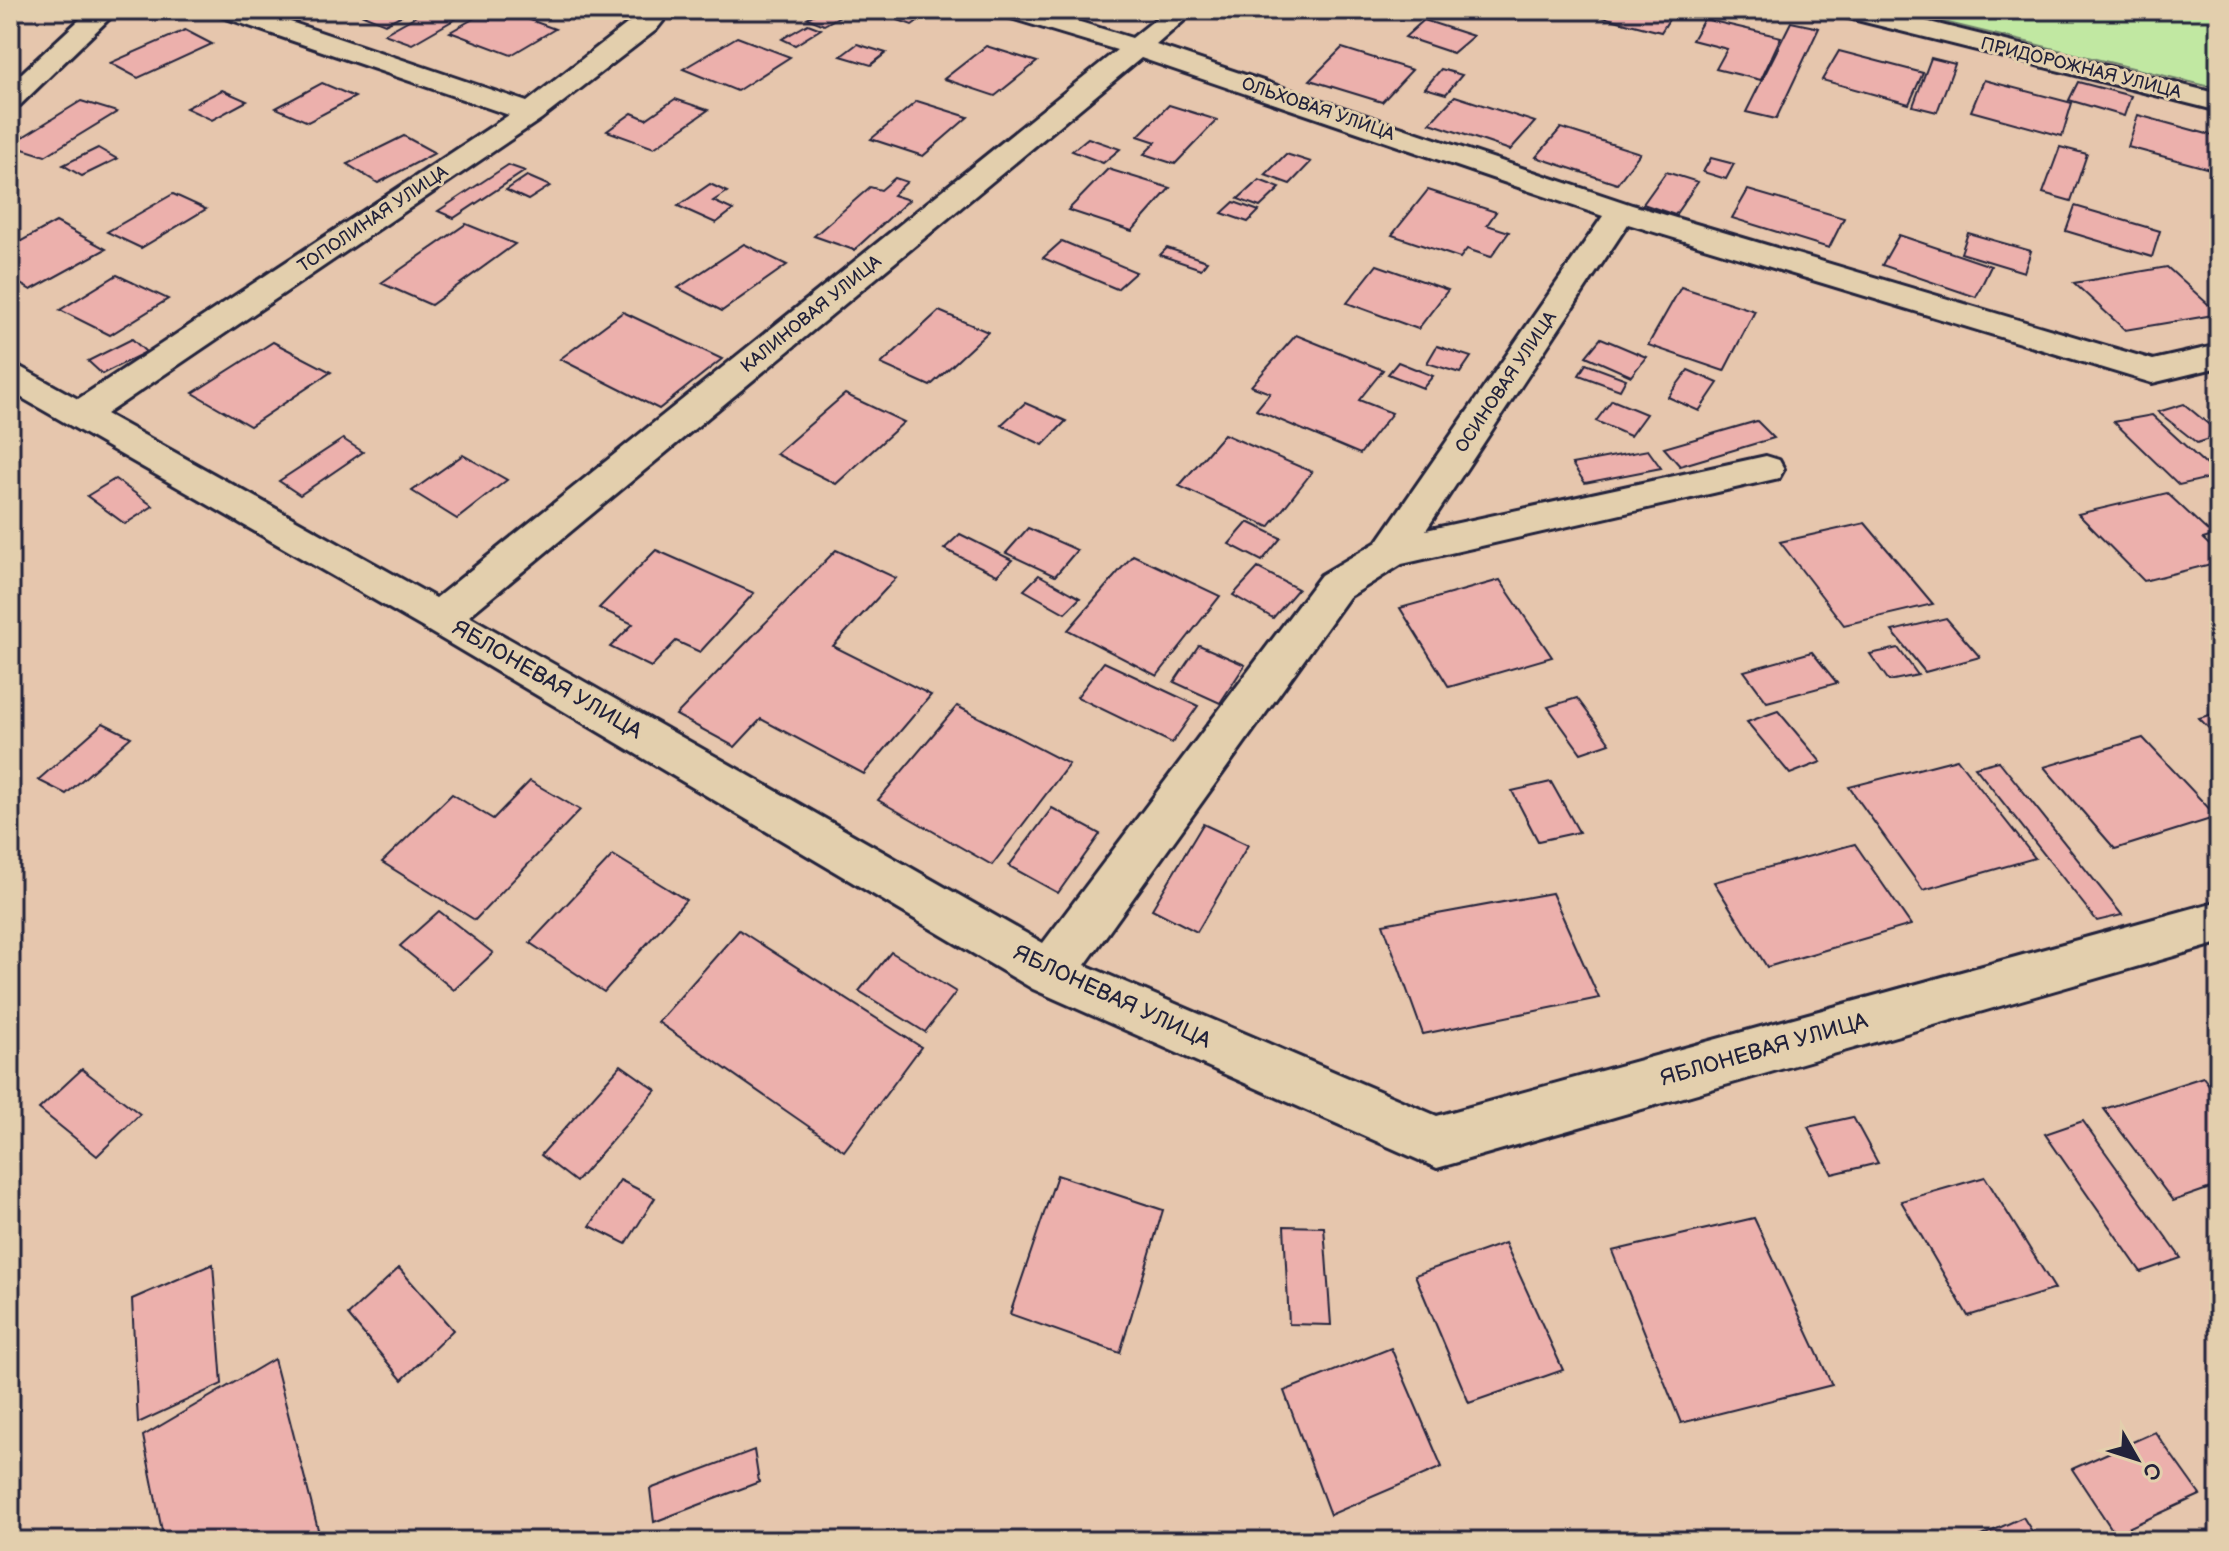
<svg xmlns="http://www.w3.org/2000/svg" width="2229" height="1551" font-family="'Balsamiq Sans',sans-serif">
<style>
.green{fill:#c1e8a2;stroke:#72856e;stroke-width:2}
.building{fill:#ecb0ac;stroke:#22223b;stroke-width:2}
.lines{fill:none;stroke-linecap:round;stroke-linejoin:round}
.service-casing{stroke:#22223b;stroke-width:6}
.minor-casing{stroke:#22223b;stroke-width:6}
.service{fill:#e3cfad;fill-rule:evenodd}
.minor{fill:#e3cfad;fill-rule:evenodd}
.labels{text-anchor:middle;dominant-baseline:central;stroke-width:6;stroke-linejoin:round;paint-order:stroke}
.far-street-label{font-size:18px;fill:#22223b;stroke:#e3cfad}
.street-label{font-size:22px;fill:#22223b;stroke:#e3cfad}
</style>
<rect width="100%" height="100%" fill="#e6c6ad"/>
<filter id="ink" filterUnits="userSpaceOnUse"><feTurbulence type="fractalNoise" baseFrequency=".0125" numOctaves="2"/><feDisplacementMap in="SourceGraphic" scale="16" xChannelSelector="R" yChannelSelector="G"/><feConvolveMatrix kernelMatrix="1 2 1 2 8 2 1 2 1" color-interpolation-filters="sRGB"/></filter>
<g filter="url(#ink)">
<polygon class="green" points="1895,10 2219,10 2219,89"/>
<g class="building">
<polygon points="374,10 412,10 385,24 363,15"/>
<polygon points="427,10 471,10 412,44 384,34"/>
<polygon points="489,10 503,10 555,29 511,55 450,32"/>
<polygon points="822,10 851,10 824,25 807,18"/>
<polygon points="1585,10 1675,10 1661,32 1583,12"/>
<polygon points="905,12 922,18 912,25 895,19"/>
<polygon points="1704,19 1781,37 1761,80 1716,69 1727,49 1692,40"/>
<polygon points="1424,20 1473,36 1453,53 1405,37"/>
<polygon points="1791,22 1819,28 1776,119 1746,112"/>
<polygon points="808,24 821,29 795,45 782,39"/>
<polygon points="185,30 212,44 138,78 110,63"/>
<polygon points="737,37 790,57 737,91 683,69"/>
<polygon points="857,44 886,53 871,65 841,56"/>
<polygon points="986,46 1037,62 995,96 944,79"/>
<polygon points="1342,48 1412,70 1382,102 1310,80"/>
<polygon points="1839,51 1923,73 1909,104 1822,80"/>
<polygon points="1931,58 1955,64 1937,112 1913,106"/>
<polygon points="1441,69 1462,75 1446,94 1425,88"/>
<polygon points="1984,80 2072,103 2062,136 1971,111"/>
<polygon points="2078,82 2131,96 2124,116 2069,100"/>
<polygon points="322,83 355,97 308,122 276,108"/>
<polygon points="222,90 247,101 212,120 186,108"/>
<polygon points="1455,96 1535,122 1510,150 1430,123"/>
<polygon points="675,99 708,110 654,148 607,131 632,113 646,119"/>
<polygon points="81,101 117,112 45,156 10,145"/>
<polygon points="917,101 968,117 923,156 871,139"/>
<polygon points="1169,105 1217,120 1175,164 1144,154 1156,142 1138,136"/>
<polygon points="2138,115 2218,137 2210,169 2128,147"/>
<polygon points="1561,128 1640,153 1617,184 1536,157"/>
<polygon points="404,136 435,153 378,183 347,164"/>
<polygon points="1088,138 1120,149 1103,163 1072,151"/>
<polygon points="2060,147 2087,154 2071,201 2043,193"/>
<polygon points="98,148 117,159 82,176 63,165"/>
<polygon points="1286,154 1311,162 1290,184 1265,175"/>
<polygon points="1711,158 1734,164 1726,179 1703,172"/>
<polygon points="508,165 525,171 454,218 438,211"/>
<polygon points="1108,169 1170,188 1132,231 1068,210"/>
<polygon points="1666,172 1698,182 1675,215 1643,204"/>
<polygon points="527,176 550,186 528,200 506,190"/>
<polygon points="895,178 907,182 893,195 909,200 854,250 814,236 870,187 881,190"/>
<polygon points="1259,180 1280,188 1260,207 1238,199"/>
<polygon points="710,184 727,192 713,201 733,210 716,223 678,206"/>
<polygon points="1428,190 1496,212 1487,225 1509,232 1491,257 1467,249 1460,258 1392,235"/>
<polygon points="1748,190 1844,218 1829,248 1732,218"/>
<polygon points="173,194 206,209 141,248 107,232"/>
<polygon points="1234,202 1259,211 1248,222 1222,213"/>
<polygon points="2075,206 2160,231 2152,257 2066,231"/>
<polygon points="56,222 106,249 31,290 10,278 10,247"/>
<polygon points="466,224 515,244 431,305 381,283"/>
<polygon points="1968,233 2031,251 2024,272 1961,253"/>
<polygon points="1899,235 1991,266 1976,297 1882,265"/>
<polygon points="1062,241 1136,272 1117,289 1043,258"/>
<polygon points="744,244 787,265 722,311 678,288"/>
<polygon points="1167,248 1207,261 1201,269 1160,255"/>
<polygon points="1377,265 1448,290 1418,329 1347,303"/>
<polygon points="2167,267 2219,314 2125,330 2074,283"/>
<polygon points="117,275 168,299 110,335 60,310"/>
<polygon points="1681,287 1755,311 1724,371 1648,345"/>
<polygon points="939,311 988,332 930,386 881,364"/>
<polygon points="623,312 722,359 659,409 560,359"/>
<polygon points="1296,335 1383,370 1359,400 1392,413 1360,454 1256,410 1270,393 1251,386"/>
<polygon points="1601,338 1646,357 1631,376 1586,356"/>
<polygon points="132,339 146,352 102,374 88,361"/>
<polygon points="273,342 331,372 250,426 193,393"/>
<polygon points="1437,346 1471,357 1460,373 1427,363"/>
<polygon points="1398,362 1433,376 1423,388 1388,374"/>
<polygon points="1586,364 1626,379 1620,390 1579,375"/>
<polygon points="1688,370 1718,383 1699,411 1668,397"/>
<polygon points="845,394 904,422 836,484 776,454"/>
<polygon points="1612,400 1646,414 1630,436 1596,421"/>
<polygon points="1025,403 1066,421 1043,445 1001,425"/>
<polygon points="2184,404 2219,433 2219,436 2197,443 2158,412"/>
<polygon points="2152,415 2218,476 2179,485 2114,422"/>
<polygon points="1757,421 1774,438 1680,466 1664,448"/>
<polygon points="1224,434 1312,472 1269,527 1179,486"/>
<polygon points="343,439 363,452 300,495 279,481"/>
<polygon points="1648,450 1661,468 1585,483 1572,464"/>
<polygon points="463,455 507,480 457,519 412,491"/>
<polygon points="115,479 153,506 125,524 87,496"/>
<polygon points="2167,493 2213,536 2203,539 2219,554 2219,562 2144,581 2078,514"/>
<polygon points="1248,522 1281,538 1262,561 1229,544"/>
<polygon points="1865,523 1933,604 1844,625 1780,542"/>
<polygon points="1028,528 1077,550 1055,576 1006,553"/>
<polygon points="960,534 1012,560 997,575 944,549"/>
<polygon points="656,550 754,593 700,652 676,641 651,667 610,647 633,624 599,608"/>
<polygon points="836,550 896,578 833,646 931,695 864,774 761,719 735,747 676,715"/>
<polygon points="1133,555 1220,596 1157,676 1068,630"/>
<polygon points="1258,568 1298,589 1273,618 1233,595"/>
<polygon points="1039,575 1080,598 1065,613 1024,590"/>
<polygon points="1500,580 1552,657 1449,687 1400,608"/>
<polygon points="1946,618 1980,657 1925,672 1892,631"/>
<polygon points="1199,645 1245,665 1220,703 1174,682"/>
<polygon points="1898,648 1918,675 1889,681 1870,654"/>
<polygon points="1812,652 1837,683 1767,702 1744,671"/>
<polygon points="1104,662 1198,706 1172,743 1077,697"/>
<polygon points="1577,698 1610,743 1581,753 1548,707"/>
<polygon points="957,706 1069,764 992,865 878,800"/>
<polygon points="1778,711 1821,762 1790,774 1747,722"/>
<polygon points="2219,712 2219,739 2199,718"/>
<polygon points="103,723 131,737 66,794 38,780"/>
<polygon points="2143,738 2217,817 2115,849 2044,767"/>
<polygon points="1957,759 2035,858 1923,890 1849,787"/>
<polygon points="1999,761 2122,915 2097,921 1975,767"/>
<polygon points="530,781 580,810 475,920 382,862 452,794 493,819"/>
<polygon points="1551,782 1579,832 1538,841 1512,791"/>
<polygon points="1052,808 1100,834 1058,893 1009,866"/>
<polygon points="1203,824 1248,845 1197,932 1152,909"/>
<polygon points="1855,844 1911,925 1767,967 1714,882"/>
<polygon points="613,855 686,900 604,992 530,943"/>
<polygon points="1552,893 1599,998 1423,1034 1383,924"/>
<polygon points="439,911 493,953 454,990 400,946"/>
<polygon points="739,930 921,1047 844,1151 658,1022"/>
<polygon points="891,952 956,992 925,1032 859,991"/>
<polygon points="621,1065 656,1090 576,1182 541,1155"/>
<polygon points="82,1069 140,1114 97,1156 39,1109"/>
<polygon points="2203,1077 2219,1098 2219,1185 2173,1201 2104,1109"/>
<polygon points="1853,1117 1878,1163 1832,1174 1808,1127"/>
<polygon points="2083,1121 2181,1258 2141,1272 2045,1134"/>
<polygon points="1057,1175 1163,1210 1120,1353 1010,1314"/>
<polygon points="1985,1177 2055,1289 1968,1316 1901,1201"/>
<polygon points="620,1180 655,1198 626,1244 590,1226"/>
<polygon points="1754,1218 1832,1385 1681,1423 1612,1251"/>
<polygon points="1284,1226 1324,1227 1331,1325 1289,1324"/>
<polygon points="1505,1243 1563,1370 1469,1403 1415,1275"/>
<polygon points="213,1264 222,1384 138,1423 132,1299"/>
<polygon points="399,1268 453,1330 402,1380 348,1315"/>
<polygon points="1391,1348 1442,1467 1330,1515 1284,1391"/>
<polygon points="274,1359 321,1541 164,1541 143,1436"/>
<polygon points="2155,1432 2200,1495 2115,1534 2072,1469"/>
<polygon points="754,1450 759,1482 654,1522 650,1489"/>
<polygon points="2023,1517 2038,1541 1970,1541"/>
</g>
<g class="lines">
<defs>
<polygon id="service" points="10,10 21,10 10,17"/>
<g id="minor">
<polygon points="90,10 118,10 20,105 10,107 10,84"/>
<path d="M216 10H255L527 102 645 10H672L656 30 541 119 106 414 436 598 1117 50 1004 16 1000 10H1041L1132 38 1167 10H1196L1156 45 1632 205 2153 360 2219 345V367L2152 383 1628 224 1426 530 1766 456 1779 460 1784 469 1779 478 1402 564 1349 597 1085 965 1437 1116 2219 901V943L1437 1168 1033 989 425 629 10 391V365L22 368 78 399 509 115 220 16ZM1141 58 1603 216 1377 542 1321 575 1043 943 469 616Z"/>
<polygon points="1837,10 1881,10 2219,94 2219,111 1841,16"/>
</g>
</defs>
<use href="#service" class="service-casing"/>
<use href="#minor" class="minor-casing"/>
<use href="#service" class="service"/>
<use href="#minor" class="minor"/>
</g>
</g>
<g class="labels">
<g class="far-street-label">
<text transform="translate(2081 68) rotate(14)">ПРИДОРОЖНАЯ УЛИЦА</text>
<text transform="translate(1318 109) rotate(19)">ОЛЬХОВАЯ УЛИЦА</text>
<text transform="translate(373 219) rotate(-34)">ТОПОЛИНАЯ УЛИЦА</text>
<text transform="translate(811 314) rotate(-39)">КАЛИНОВАЯ УЛИЦА</text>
<text transform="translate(1506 382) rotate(-56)">ОСИНОВАЯ УЛИЦА</text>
</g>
<g class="street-label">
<text transform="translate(547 680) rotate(30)">ЯБЛОНЕВАЯ УЛИЦА</text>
<text transform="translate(1112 997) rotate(25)">ЯБЛОНЕВАЯ УЛИЦА</text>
<text transform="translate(1764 1050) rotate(-16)">ЯБЛОНЕВАЯ УЛИЦА</text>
</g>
</g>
<rect width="2229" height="1551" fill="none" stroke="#e3cfad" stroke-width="40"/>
<rect x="20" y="20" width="2189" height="1511" fill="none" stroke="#22223b" stroke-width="3" filter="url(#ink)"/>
<g transform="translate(2137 1459) rotate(129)" stroke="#e3cfad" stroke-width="6" paint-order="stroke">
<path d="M0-6L14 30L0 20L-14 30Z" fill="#22223b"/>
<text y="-12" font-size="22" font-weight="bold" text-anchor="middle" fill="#22223b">С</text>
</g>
</svg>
